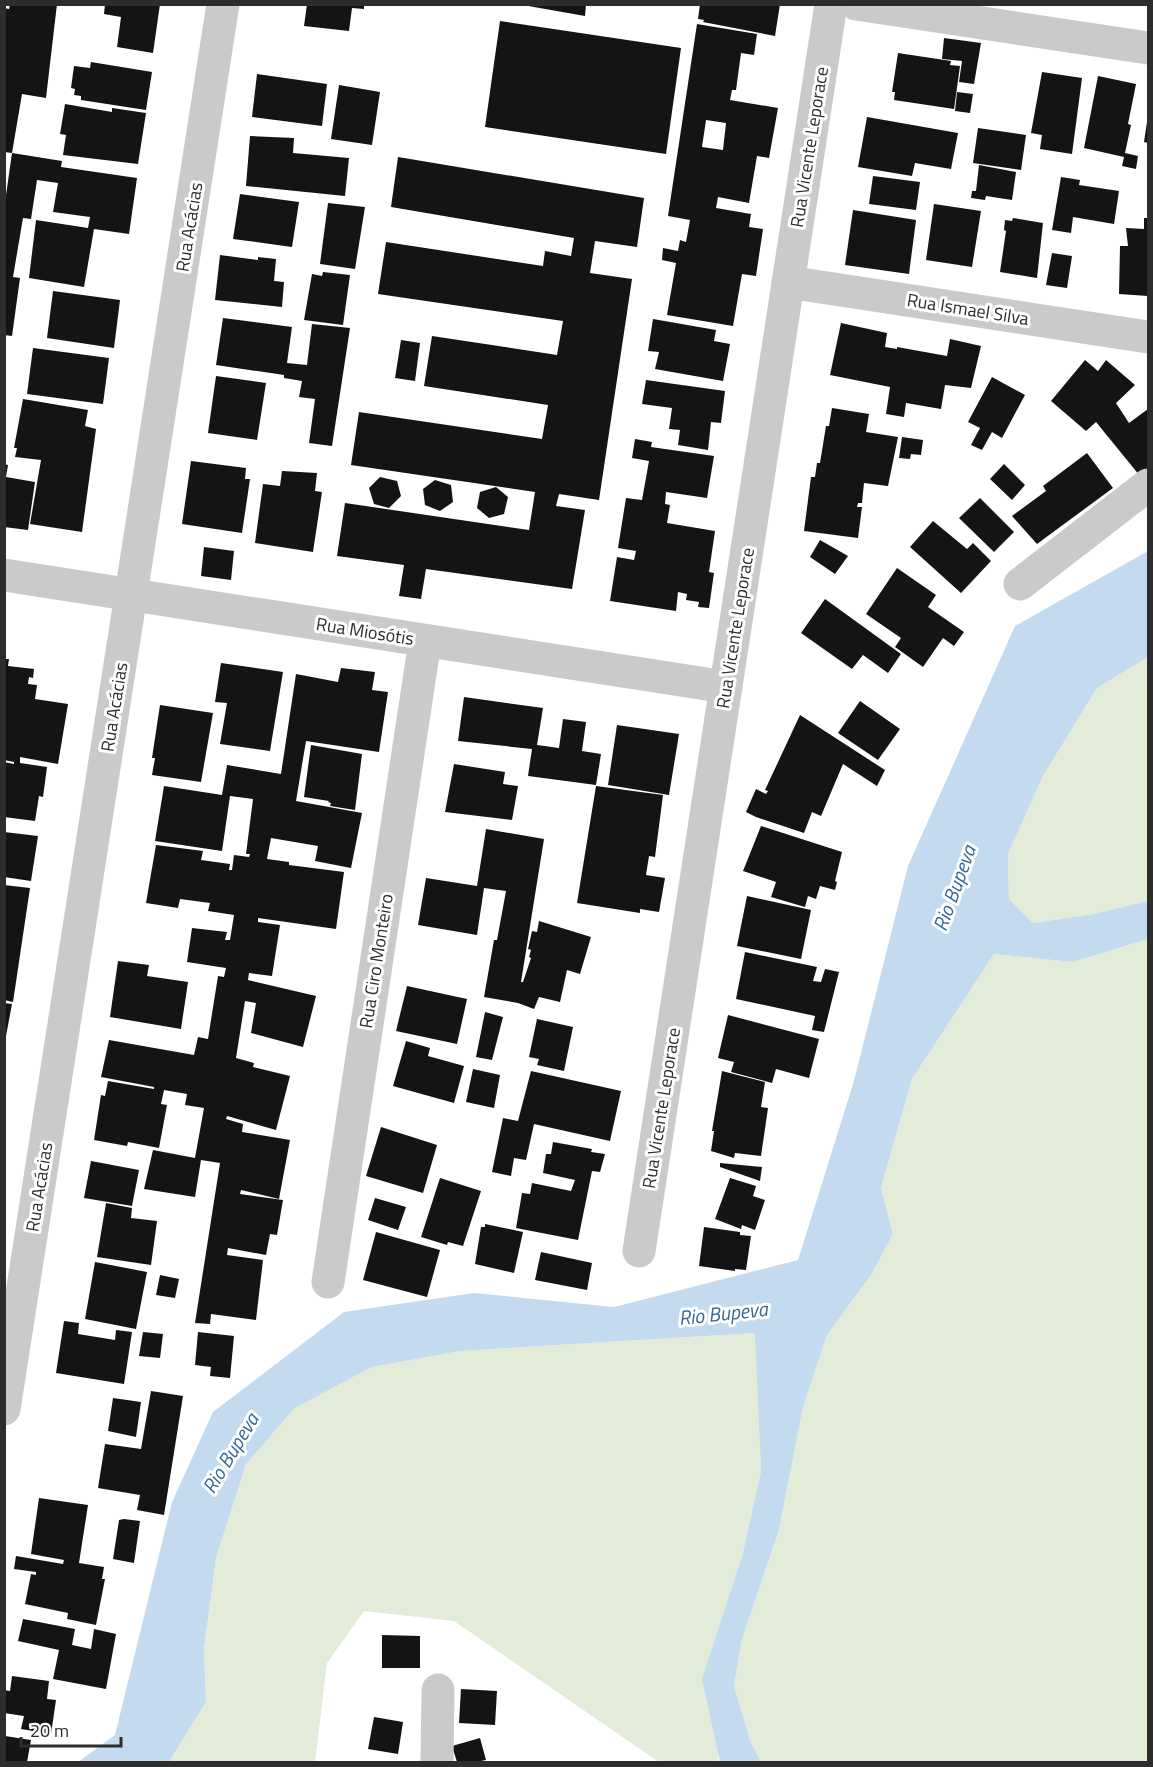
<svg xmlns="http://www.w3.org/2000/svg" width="1153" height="1767" font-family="'Titillium Web',sans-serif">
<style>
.green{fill:#e2ecd9}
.water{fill:#c3daef}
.building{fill:#141414;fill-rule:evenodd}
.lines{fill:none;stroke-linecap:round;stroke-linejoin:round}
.minor{stroke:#cacaca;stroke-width:33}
.labels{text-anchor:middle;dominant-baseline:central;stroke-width:6;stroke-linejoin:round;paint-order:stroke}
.street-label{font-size:18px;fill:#2d2d2d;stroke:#fff}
.water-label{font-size:20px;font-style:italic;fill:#336897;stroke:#fff}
</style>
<rect width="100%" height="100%" fill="#fff"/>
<g class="green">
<polygon points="1148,657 1148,901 1094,914 1033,923 1009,899 1008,854 1043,776 1097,688"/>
<polygon points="1148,939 1148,1762 761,1762 750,1740 734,1686 742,1639 779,1530 803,1407 827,1335 871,1275 893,1234 881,1188 912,1079 994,954 1073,962"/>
<polygon points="756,1333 761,1471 742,1557 718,1759 720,1762 659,1762 454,1621 364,1611 327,1663 315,1762 169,1762 206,1702 204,1649 216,1558 246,1464 295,1408 372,1367 460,1351"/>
</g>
<polygon class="water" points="1148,551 1148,657 1097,688 1043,776 1008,854 1009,899 1033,923 1094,914 1148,901 1148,939 1073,962 994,954 912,1079 881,1188 893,1234 871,1275 827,1335 803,1407 779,1530 742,1639 734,1686 750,1740 761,1762 720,1762 702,1679 742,1557 761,1471 755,1333 460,1351 372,1367 295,1408 246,1464 216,1558 204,1649 206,1702 169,1762 78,1762 115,1735 172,1502 213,1412 344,1312 474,1293 614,1307 798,1260 854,1081 908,866 1015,626"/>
<g class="building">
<polygon points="10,4 57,4 46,98 22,94 12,153 4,152 4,8 9,9"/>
<polygon points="105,4 160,4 153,53 117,47 121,17 104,14"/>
<polygon points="307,4 364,4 364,9 352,8 349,31 304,26"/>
<polygon points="517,4 586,4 585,16"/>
<polygon points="700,4 780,4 775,36 703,22 704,20 698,19"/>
<polygon points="500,21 681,48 666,154 485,127"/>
<path d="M697 24 757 34 754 55 741 53 736 90H732L730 100 778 108 769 158 757 156 749 203 718 197 716 208 751 214 749 227 763 229 756 276 742 274 733 326 667 315 676 263 662 260 663 248 678 251 680 240 686 242 690 220 668 216ZM706 120 726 123 723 150 702 147Z"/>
<polygon points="944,38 981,43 974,84 959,82 962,61 942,59"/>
<polygon points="898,53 951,61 950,65 960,66 954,109 894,100 895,92 892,92"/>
<polygon points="91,62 152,72 146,110 81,100 81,96 74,95 75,89 71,88 74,66 90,68"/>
<polygon points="1042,72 1082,78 1072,154 1040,149 1042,135 1031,133"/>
<polygon points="257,74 327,84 322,126 252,117"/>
<polygon points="1098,76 1136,84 1128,124 1131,125 1125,153 1138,156 1136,169 1122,166 1124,157 1084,148"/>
<polygon points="339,85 380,92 372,145 331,139"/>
<polygon points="957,92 973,94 970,113 955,111"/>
<polygon points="65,104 112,112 112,108 146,113 138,164 63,155 66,135 60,134"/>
<polygon points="867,117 958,133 951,169 915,163 912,176 858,167"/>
<polygon points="1147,122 1148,122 1148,143 1144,142"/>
<polygon points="978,128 1026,135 1021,170 973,163"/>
<polygon points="250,136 294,138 293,153 349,158 345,196 246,186"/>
<polygon points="12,153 62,161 61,167 137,178 129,234 94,229 84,287 29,278 36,220 88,228 90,217 53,212 58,183 37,180 31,219 23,218 13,277 20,278 12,336 4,335 4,195 6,195"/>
<polygon points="398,157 644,198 637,247 595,241 590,273 632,279 599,500 559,494 556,506 585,510 572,589 426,569 421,599 399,596 404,565 337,556 345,503 529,530 535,492 351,465 359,412 542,439 548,405 424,386 432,336 557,355 563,321 378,294 386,242 543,266 545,251 571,256 574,238 391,207"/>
<polygon points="979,165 1016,172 1012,200 986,196 985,200 971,198 972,191 976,191"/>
<polygon points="873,176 920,182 916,210 869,204"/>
<polygon points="1061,177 1080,180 1079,185 1119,191 1114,224 1073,217 1071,233 1052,230"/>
<polygon points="240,194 299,202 292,247 233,239"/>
<polygon points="328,203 365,207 355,269 320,264"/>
<polygon points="934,204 981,211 972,267 926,260"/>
<polygon points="853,210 916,220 909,274 845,265"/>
<polygon points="1013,218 1043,223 1037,278 1000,272 1006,231 1004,230 1005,220 1012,221"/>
<polygon points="1144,218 1148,218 1148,296 1119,294 1120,246 1128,246 1126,228 1144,229"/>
<polygon points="1052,253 1072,256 1067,288 1046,285"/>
<polygon points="220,255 258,260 258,257 276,259 274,281 284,282 282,307 215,300"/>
<polygon points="323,272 350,275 343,325 304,320 312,274 322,276"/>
<polygon points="53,291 120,300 114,348 47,338"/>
<polygon points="223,318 292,327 287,363 307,365 312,324 350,328 332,446 309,443 315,399 299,397 302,381 284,378 284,375 216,365"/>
<polygon points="653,319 716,330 714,341 730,344 723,381 655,369 659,352 648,351"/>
<polygon points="841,323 887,333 885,347 897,349 897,347 947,356 950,339 981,346 971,388 945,385 941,409 906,403 904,417 886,414 890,387 830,375"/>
<polygon points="401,340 420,343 415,381 395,378"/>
<polygon points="33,348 109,358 103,404 27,394"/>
<polygon points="1085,360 1098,371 1106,360 1135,385 1116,403 1129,423 1148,409 1148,470 1140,476 1096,422 1086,431 1051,401"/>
<polygon points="216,376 266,383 257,440 208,433"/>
<polygon points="992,377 1025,395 1002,438 992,432 982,450 971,445 980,428 968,422"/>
<polygon points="646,380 725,391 721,423 711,422 708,450 678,445 680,430 669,429 672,408 642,404"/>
<polygon points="23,399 88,410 85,426 96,429 82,532 30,524 41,460 15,457 17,448 14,448"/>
<polygon points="832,408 869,414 866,432 898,437 888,486 864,483 862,503 858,503 857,507 862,507 858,538 804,531 811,477 815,477 817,463 820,463 826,426 829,426"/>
<polygon points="902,437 923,440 921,455 911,454 910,459 899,458"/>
<polygon points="635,439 652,442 651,447 714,456 707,498 666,492 665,504 670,505 667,523 715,531 709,572 714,573 709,608 698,607 699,602 686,600 687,594 678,592 676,611 610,601 617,557 634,560 636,551 618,548 626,498 642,500 649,461 632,458"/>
<polygon points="1087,453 1113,488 1037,544 1012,516 1046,491 1043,486"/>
<polygon points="191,461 246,468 245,479 250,479 242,533 182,524"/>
<polygon points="4,464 8,465 6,477 35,482 28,530 4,527"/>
<polygon points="1004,464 1025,485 1012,500 990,479"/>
<polygon points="282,471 317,473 315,491 322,492 313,552 255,543 263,484 280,486"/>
<polygon points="380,477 397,481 401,496 389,508 374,504 369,488"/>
<polygon points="435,480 451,485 453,502 440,511 425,505 423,489"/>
<polygon points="496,487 508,497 504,514 489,518 477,508 480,492"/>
<polygon points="980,498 1014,532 994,552 959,518"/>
<polygon points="933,521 967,549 973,543 991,561 961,593 910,547"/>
<polygon points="820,540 848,556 835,574 810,557"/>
<polygon points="204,547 234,551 231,580 201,576"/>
<polygon points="897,568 936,595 928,607 964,632 954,646 943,638 923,667 895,647 901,638 866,614"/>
<polygon points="825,599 901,654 888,673 863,655 852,669 801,633"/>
<polygon points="4,659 9,659 8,666 34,669 33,678 29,677 28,684 37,685 35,699 68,704 58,764 20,757 20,763 47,767 43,797 39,796 35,821 4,817 4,762 14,764 14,762 4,760"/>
<polygon points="221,663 283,672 270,751 220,744 227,703 215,702"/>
<polygon points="341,668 375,672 372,690 388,692 379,752 306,741 296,801 362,813 351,868 315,861 318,846 271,838 267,859 289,862 289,865 344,872 336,929 258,918 258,922 280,925 272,976 249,973 248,980 316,996 303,1047 251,1033 256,1003 245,1001 236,1058 254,1063 253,1067 290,1076 276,1130 227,1116 226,1119 243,1124 242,1132 290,1140 279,1199 241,1190 240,1194 283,1200 277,1235 270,1234 266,1255 228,1248 227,1255 263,1260 256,1320 211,1314 210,1324 195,1323 220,1163 201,1160 195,1197 144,1189 153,1150 195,1158 204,1108 185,1105 187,1094 164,1090 161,1104 167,1105 159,1148 128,1142 127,1146 94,1140 101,1095 105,1096 108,1081 154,1089 154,1087 101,1077 109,1040 194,1055 198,1037 208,1039 218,976 224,977 226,968 187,962 192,928 227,932 225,940 230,940 234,915 208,911 210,903 180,899 178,908 146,903 156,845 203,851 201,860 230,864 229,870 232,870 234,855 249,857 250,854 246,854 253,799 230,796 222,851 155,841 164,786 222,795 227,765 281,774 296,674 338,682"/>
<polygon points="464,697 543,708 537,745 559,748 563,719 586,722 582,751 601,754 596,785 528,776 532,749 458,741"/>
<polygon points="860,701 900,729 878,760 838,733"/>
<polygon points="160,705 213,713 201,782 152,775 155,758 152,758"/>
<polygon points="800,715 885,770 877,786 843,764 821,816 812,812 804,833 756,817 746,812 756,789 766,794 768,791 765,790"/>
<polygon points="617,725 679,734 669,795 608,785"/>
<polygon points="311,745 362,754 355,810 330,806 331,803 328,802 329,801 304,797"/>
<polygon points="454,764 505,772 503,784 518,786 512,820 445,812"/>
<polygon points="596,786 663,795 655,857 649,856 646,875 665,878 659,912 640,909 640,913 577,903"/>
<polygon points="761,826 842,852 835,881 837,882 835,890 820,886 816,899 808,896 805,907 771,897 776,882 743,871"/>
<polygon points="486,829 544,839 521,982 523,982 531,958 529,957 531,950 528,949 532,931 537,932 539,921 591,937 580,974 567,970 560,1002 539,997 534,1009 518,1003 484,997 494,940 497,940 506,891 484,888 477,935 418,925 426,878 477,886"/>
<polygon points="4,832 38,836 31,881 4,877"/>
<polygon points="4,885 30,888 13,1002 4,1000"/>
<polygon points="747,896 811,910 801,959 737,946"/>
<polygon points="745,952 817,967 813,981 821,982 825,969 839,972 824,1032 812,1030 815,1016 736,999"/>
<polygon points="118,961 149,965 147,976 188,982 181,1029 110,1017"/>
<polygon points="407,986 467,999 457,1044 396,1031"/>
<polygon points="4,1003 12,1004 6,1036 4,1036"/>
<polygon points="485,1012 503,1017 492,1060 476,1057"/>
<polygon points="728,1015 819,1039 809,1078 776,1069 772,1083 731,1072 734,1062 718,1058"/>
<polygon points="537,1019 573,1027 564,1071 537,1065 539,1059 529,1057"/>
<polygon points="406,1041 430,1048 428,1056 464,1066 454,1103 393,1086"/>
<polygon points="473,1069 500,1075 494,1108 466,1102"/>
<polygon points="531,1071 621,1091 610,1141 534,1124 526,1160 514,1158 511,1176 492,1172 503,1118 518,1121"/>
<polygon points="722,1071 765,1082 761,1107 768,1108 761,1156 735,1153 734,1158 711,1151 714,1131 712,1131"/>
<polygon points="381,1127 437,1145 423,1193 366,1176"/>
<polygon points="553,1142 592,1149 591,1152 605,1154 600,1172 592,1171 578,1240 516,1228 522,1193 530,1194 532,1183 571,1191 575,1180 543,1173 546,1154 551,1154"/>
<polygon points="91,1161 139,1170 132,1206 84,1198"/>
<polygon points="720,1163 762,1167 760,1181 720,1167"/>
<polygon points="440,1178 481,1191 463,1246 448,1242 447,1245 421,1237"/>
<polygon points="730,1178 756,1186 753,1196 765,1200 755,1230 742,1225 741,1229 715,1219"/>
<polygon points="375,1198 406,1207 398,1230 368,1220"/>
<polygon points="106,1203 132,1208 131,1218 157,1221 151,1265 97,1257"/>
<polygon points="485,1224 523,1232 514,1273 475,1264 481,1227 485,1227"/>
<polygon points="704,1227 740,1232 740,1235 751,1236 746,1270 735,1269 735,1271 699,1266"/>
<polygon points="376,1232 440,1250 427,1297 363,1280"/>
<polygon points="541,1252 592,1263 587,1290 535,1280"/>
<polygon points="95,1262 147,1272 136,1329 85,1319"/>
<polygon points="160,1275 179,1279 175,1298 156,1295"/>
<polygon points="64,1321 79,1323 78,1334 115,1340 116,1330 132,1332 124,1384 56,1373"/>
<polygon points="143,1332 163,1334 160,1358 139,1356"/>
<polygon points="198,1332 234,1336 230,1378 210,1376 211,1367 195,1365"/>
<polygon points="151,1391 183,1396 164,1515 137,1510 140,1495 98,1488 105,1444 141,1449"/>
<polygon points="113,1398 141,1402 136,1437 108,1431"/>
<polygon points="39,1498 88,1505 79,1563 104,1567 102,1579 105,1579 96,1625 67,1619 68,1613 25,1604 31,1574 36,1575 36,1572 14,1569 16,1556 63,1564 64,1560 31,1554"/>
<polygon points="124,1519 140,1521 134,1563 113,1559 119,1520"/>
<polygon points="23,1619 75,1629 72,1645 91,1649 94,1629 116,1634 106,1689 53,1679 59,1650 18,1641"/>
<polygon points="382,1635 420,1636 420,1668 382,1668"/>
<polygon points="12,1676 49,1681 47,1699 56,1700 51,1734 21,1729 24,1716 4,1713 4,1690 10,1691"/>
<polygon points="461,1689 497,1691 495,1725 459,1723"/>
<polygon points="374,1717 403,1722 398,1754 368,1749"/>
<polygon points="5,1736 31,1740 27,1762 5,1762"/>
<polygon points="480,1738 486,1760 476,1762 457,1762 452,1746"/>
</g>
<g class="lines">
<g class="minor">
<polyline points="856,4 1148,48"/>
<polyline points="788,282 1148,337"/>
<polyline points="4,575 726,687"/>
<polyline points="1020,584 1148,485"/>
<polyline points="639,1251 831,4"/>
<polyline points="328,1282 425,641"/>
<polyline points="4,1409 223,4"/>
<polyline points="437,1762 438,1690"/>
</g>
</g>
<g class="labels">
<g class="street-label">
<text transform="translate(809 147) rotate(-81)">Rua Vicente Leporace</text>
<text transform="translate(189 227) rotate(-81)">Rua Acácias</text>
<text transform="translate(968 309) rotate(9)">Rua Ismael Silva</text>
<text transform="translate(735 628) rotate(-81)">Rua Vicente Leporace</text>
<text transform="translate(365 631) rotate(9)">Rua Miosótis</text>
<text transform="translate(114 707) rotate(-81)">Rua Acácias</text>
<text transform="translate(376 961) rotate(-81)">Rua Ciro Monteiro</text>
<text transform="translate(661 1108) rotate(-81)">Rua Vicente Leporace</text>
<text transform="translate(39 1187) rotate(-81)">Rua Acácias</text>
</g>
<g class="water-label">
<text transform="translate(954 888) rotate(-70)">Rio Bupeva</text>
<text transform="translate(723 1313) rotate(-6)">Rio Bupeva</text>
<text transform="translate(230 1453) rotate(-59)">Rio Bupeva</text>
</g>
</g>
<rect width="1153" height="1767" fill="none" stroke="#2d2d2d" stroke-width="12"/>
<path d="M21 1737v9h100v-9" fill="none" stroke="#2d2d2d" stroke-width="3"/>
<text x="30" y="1737" font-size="18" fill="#2d2d2d" stroke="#ffffff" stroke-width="4.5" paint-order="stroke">20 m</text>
</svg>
